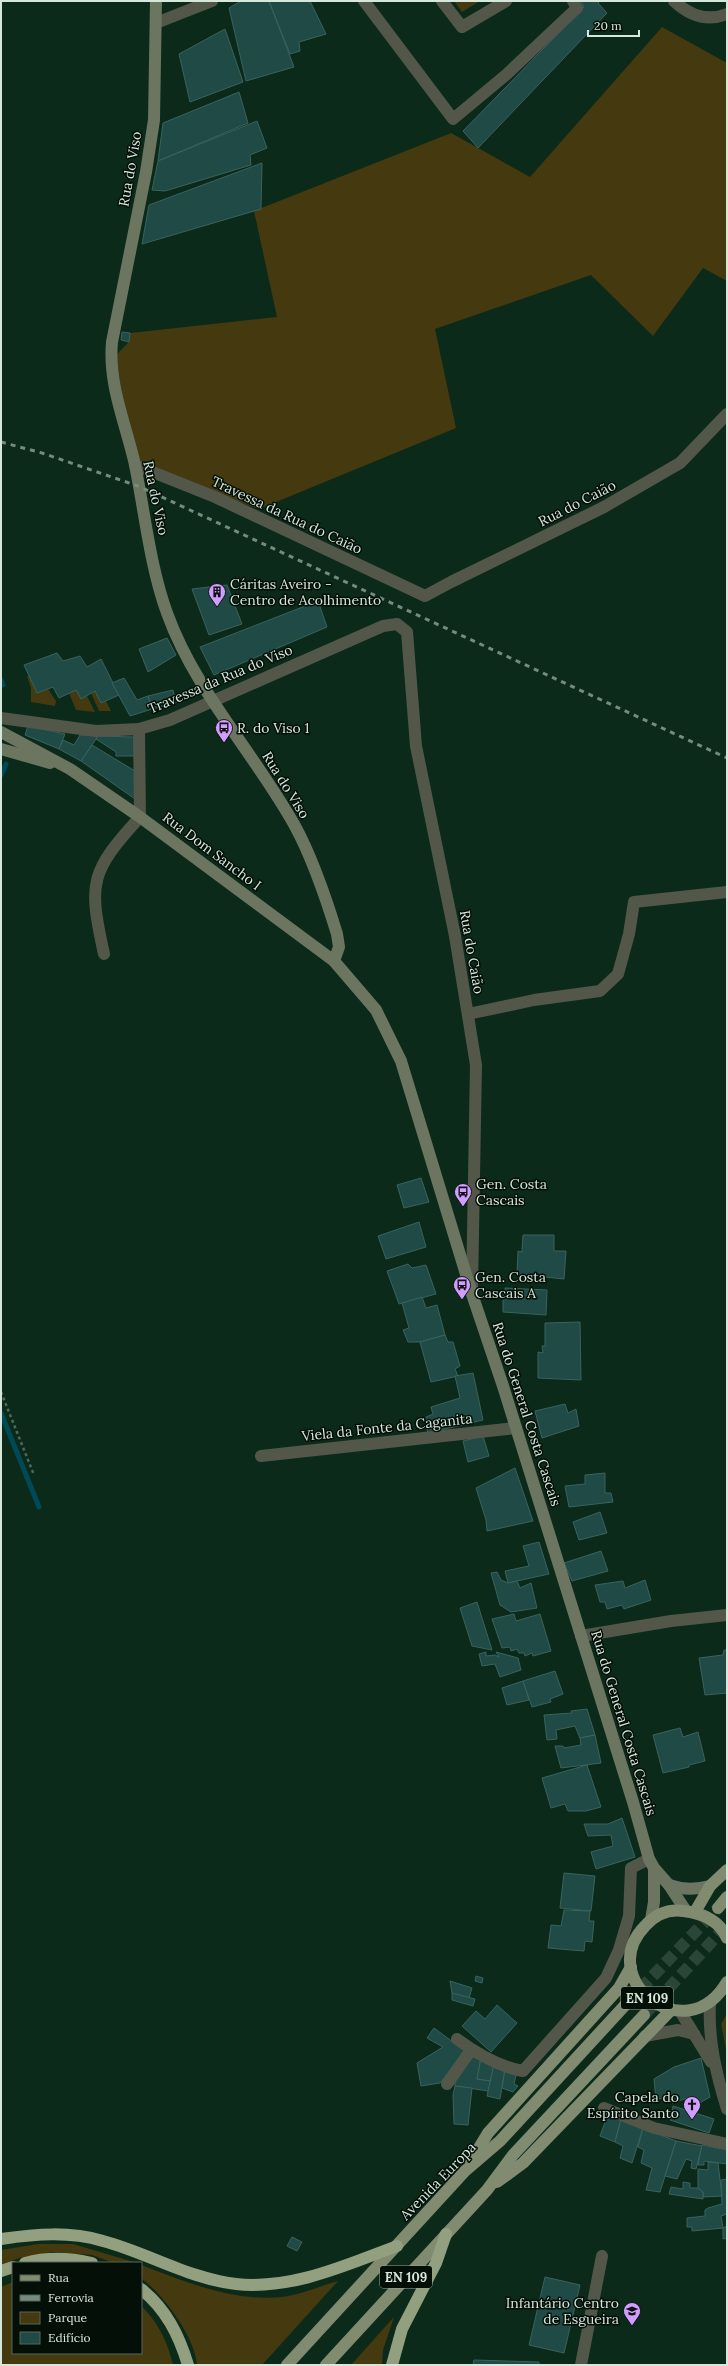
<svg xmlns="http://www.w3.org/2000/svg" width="728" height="2366" font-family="Lora,serif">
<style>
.green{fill:#44390f}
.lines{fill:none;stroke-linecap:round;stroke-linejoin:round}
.stream{stroke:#004a58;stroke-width:5}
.building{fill:#1f4a45;stroke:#39635e}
.primary-tunnel{stroke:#2a4636;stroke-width:12;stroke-dasharray:12 6;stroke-linecap:butt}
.path{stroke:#4e6859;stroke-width:2.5;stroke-dasharray:3 3;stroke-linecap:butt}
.street{stroke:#52574a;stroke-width:12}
.secondary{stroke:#6c7560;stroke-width:12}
.primary{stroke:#808b70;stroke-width:12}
.highway{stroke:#93a07f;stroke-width:12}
.rail{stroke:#748b7d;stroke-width:3;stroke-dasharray:5 5;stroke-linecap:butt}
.labels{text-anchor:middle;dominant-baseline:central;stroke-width:3;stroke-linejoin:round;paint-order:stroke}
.shield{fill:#040f08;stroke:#97a69c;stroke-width:1}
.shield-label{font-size:13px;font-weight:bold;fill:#d6e7db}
.street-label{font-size:14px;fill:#d6e7db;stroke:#040f08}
.poi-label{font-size:14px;fill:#d6e7db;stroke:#040f08;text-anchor:start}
</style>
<rect width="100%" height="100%" fill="#0c2a19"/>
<g class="green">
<polygon points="454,1 480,1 462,12"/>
<polygon points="662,27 727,63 727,281 703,268 653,336 591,275 435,329 456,428 259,509 135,465 110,361 129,342 130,333 277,317 254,211 451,133 530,177"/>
<polygon points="27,676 29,676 37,693 48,689 56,701 55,706 31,702 31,688"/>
<polygon points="76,690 81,699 87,696 95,712 76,710 69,693"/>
<polygon points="95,691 101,703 106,701 111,711 99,711 91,693"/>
<polygon points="727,2014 727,2054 721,2024"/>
<polygon points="38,2244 73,2244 137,2263 114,2263 92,2255 53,2252 19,2258 1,2265 1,2250"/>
<path d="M141 2265C186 2282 233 2302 282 2297 300 2295 320 2286 338 2281L262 2365H197C195 2337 163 2294 141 2278Z"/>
<path d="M13 2282V2353H141V2306C158 2321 168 2343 173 2365H1V2287Z"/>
<polygon points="394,2317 383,2350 382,2365 351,2365"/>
</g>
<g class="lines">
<g class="stream">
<polyline points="1,680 3,685"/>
<polyline points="1,775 6,764"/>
<polyline points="1,1413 39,1507"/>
</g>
</g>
<g class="building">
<polygon points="241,1 269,1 294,67 246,81 229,8"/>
<polygon points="269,1 310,1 326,34 299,42 300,51 290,54"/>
<polygon points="581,1 600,1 598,3 607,13 478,148 463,131 584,7"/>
<polygon points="225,29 243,82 190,102 179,54"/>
<polygon points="239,92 248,123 158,161 163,123"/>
<polygon points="257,121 267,148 250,155 251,165 165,191 152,190 158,161"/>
<polygon points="262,163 261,209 142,244 149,205"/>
<polygon points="122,332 130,333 129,342 121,340"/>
<polygon points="227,585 242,624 209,635 192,589"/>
<polygon points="318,601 327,627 214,675 200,647"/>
<polygon points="167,638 176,655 148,672 139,649"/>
<polygon points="57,653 63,661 80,656 87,667 101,659 119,695 101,703 95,691 81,699 76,690 59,698 53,687 37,693 24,665"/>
<polygon points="124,678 137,700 148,696 152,709 130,716 112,683"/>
<polygon points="173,690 176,703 152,709 148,696"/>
<polygon points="28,726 65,734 59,749 25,735"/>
<polygon points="80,735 98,736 81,761 59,749 63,740 74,745"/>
<polygon points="98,736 134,737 134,756 116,756 116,752 96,739"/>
<polygon points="92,745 135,771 135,799 81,761"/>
<polygon points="421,1178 429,1202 404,1208 397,1185"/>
<polygon points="419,1222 426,1247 386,1259 378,1236"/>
<polygon points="523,1235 554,1235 554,1251 566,1251 564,1279 517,1274 518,1251 522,1252"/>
<polygon points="408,1264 412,1268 426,1265 436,1294 399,1304 387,1271"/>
<polygon points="505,1288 547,1290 546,1315 503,1312 503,1295 506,1295"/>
<polygon points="422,1297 426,1308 437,1305 445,1335 420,1342 408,1342 403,1330 409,1328 402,1303"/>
<polygon points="580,1322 581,1380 538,1378 538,1352 543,1353 542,1346 545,1346 545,1323"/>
<polygon points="445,1335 448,1342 453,1342 460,1366 455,1369 458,1376 431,1382 420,1342"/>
<polygon points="473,1373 483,1420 428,1433 424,1418 433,1414 431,1407 460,1398 455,1376"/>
<polygon points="565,1404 568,1413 576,1409 579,1426 542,1438 535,1411"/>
<polygon points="483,1436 489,1456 468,1462 463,1441"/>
<polygon points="515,1468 533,1521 487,1531 486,1520 476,1488"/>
<polygon points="605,1473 605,1493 611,1493 613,1502 569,1507 565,1486 585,1484 585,1475"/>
<polygon points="600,1512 607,1533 579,1540 573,1522"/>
<polygon points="539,1542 549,1574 508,1583 505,1571 529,1566 523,1546"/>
<polygon points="601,1551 608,1571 572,1581 564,1563"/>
<polygon points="497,1572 501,1580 508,1583 517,1581 520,1588 531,1583 537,1608 511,1612 500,1605 491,1573"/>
<polygon points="645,1580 651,1600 624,1609 622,1605 607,1609 605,1602 600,1602 595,1585 623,1581 625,1588"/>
<polygon points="477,1602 492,1650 472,1646 460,1608"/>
<polygon points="514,1614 516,1621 540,1614 551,1651 533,1656 532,1653 525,1656 524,1653 519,1653 517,1649 511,1651 510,1647 502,1648 492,1619"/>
<polygon points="724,1650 727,1650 727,1693 705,1695 699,1658 723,1655"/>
<polygon points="486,1652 486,1656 495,1655 499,1657 496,1652 518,1658 521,1670 500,1677 495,1664 482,1666 479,1654"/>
<polygon points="555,1671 563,1694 550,1699 551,1702 532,1707 523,1681"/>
<polygon points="523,1681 529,1700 507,1705 502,1688"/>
<polygon points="587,1709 595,1735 580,1738 575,1726 556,1730 557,1739 547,1740 544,1715 572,1713 571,1711"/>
<polygon points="680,1728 683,1737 698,1732 705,1761 689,1765 689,1767 663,1773 653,1735"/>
<polygon points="595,1735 601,1763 561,1768 555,1746 563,1746 564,1748 581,1745 580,1738"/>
<polygon points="587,1765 601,1807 586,1811 568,1811 565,1804 551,1808 542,1778"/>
<polygon points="622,1818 635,1857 596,1869 591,1852 613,1846 611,1835 588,1836 584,1824 608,1824"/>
<polygon points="564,1873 595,1876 591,1911 560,1908"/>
<polygon points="564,1910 590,1911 589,1921 594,1921 592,1942 585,1941 584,1951 548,1948 551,1925 561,1926"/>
<polygon points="476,1976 483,1978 482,1983 475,1981"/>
<polygon points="450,1981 472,1988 469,1998 452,1993"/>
<polygon points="452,1993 475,1999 473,2006 452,2000"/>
<polygon points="497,2005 517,2023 491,2052 462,2026 476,2011 485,2019"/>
<polygon points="434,2028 465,2051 440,2083 421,2086 417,2063 443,2047 427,2038"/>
<polygon points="471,2057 481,2058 477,2079 491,2081 488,2091 455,2086 455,2080"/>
<polygon points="481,2058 494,2064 491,2081 477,2079"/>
<polygon points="701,2058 710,2097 696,2105 691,2097 672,2103 669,2096 656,2100 654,2079 674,2067"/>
<polygon points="494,2064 505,2069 500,2099 487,2096"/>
<polygon points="505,2069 516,2075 514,2084 518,2086 513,2092 502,2088"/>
<polygon points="455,2086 472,2088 468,2125 454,2124 453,2095"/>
<polygon points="673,2106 714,2119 709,2133 670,2120"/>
<polygon points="608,2114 621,2119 615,2142 600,2136"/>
<polygon points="621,2119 643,2128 632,2163 620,2158 623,2146 615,2142"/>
<polygon points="643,2128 676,2141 660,2192 646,2190 652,2168 641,2163 644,2150 638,2147"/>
<polygon points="676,2141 702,2146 696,2169 691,2168 692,2161 686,2159 677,2179 665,2176"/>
<polygon points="702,2145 727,2150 727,2164 704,2161 704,2165 698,2165"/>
<polygon points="708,2162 718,2163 722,2196 703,2197 703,2192 698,2188 698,2169 708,2170"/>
<polygon points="727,2179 727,2214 721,2216 723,2228 692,2231 692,2227 687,2227 687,2218 705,2216 705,2210 708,2208 722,2204 721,2180"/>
<polygon points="683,2182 690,2183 690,2188 698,2188 703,2192 703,2199 669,2194 671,2187 683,2189"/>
<polygon points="727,2226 727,2238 723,2239 723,2228"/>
<polygon points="292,2237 302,2242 297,2251 287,2246"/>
<polygon points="545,2277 580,2285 564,2353 529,2345"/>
<polygon points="474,2360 539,2362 539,2365 473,2365"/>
</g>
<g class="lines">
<g class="primary-tunnel">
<polyline points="628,2002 718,1908"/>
<polyline points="644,2015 727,1925"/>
</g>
<polyline class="path" points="1,1392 34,1475"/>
<g class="street">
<polyline points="364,1 453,119 507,74 577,8 573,1"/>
<polyline points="442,1 462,27 506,1"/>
<path d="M674 1C689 15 707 22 727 14"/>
<polyline points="156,23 212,1"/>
<polyline points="135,465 215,497 425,596 451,582 604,507 680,463 727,414"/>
<polyline points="1,718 96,731 139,729 170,720 383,626 397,624 407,632 416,746 455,936 476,1065 472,1290"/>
<path d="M104 954C88 882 90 872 140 817L139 729"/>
<polyline points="468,1014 534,1000 600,991 618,974 629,934 634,902 727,892"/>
<polyline points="261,1456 516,1428"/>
<polyline points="581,1636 671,1621 727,1615"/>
<path d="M710 2002C708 2041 716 2073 727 2109"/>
<polyline points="680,2011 711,2062"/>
<polyline points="645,2036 678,2030 694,2034"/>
<path d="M457 2039C476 2053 500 2067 523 2071L606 1978 619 1950 629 1916 631 1868 649 1859"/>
<polyline points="447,2084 471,2050"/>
<polyline points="604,2108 654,2128 727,2144"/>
<polyline points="581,2365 602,2256"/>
</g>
<g class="secondary">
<path d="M156 1 154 120 146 172 112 342C108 385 126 424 135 465 145 514 150 566 167 613 195 691 255 754 295 826 313 859 326 898 337 934L339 947 334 961"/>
<polyline points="1,732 70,769 140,817 334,961 376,1010 401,1061 472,1294 503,1386 633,1802 649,1859 654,1868 669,1885 686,1911"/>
<polyline points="1,749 50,763"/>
<path d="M669 1885C683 1890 695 1890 710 1886"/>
<polyline points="651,1920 654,1902 654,1868"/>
</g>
<g class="primary">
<polyline points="718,1908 727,1897"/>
<polyline points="695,1912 710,1886 727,1870"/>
<path d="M727 1938C719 1920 702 1913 683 1911 668 1909 655 1915 645 1926 594 1979 686 2052 727 1982"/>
<polyline points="471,2161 488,2133 619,1988 631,1967"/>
<polyline points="497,2182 523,2163 671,2010"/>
<polyline points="287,2365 465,2171 500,2141 628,2002"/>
<polyline points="326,2365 487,2190 513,2155 644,2015"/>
</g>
<g class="highway">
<path d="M1 2239C36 2234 69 2231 103 2241 148 2253 190 2279 236 2284 292 2290 346 2265 397 2246"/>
<path d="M25 2263C47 2257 70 2258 92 2263"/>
<polyline points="1,2271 13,2267"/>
<path d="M141 2289C166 2309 179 2335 188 2365"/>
<polyline points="392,2365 402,2329 436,2263 446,2234"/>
</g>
<polyline class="rail" points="1,442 42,453 138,486 727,758"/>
</g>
<defs>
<symbol id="building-pin" viewBox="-11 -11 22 30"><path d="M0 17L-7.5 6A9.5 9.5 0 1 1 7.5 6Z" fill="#d19dfe" stroke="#040f08"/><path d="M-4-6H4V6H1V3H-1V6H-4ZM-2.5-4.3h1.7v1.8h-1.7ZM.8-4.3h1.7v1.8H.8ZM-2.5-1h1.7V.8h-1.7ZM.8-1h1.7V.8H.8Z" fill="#111"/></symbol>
<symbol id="bus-pin" viewBox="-11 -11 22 30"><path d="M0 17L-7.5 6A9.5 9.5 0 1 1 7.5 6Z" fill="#d19dfe" stroke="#040f08"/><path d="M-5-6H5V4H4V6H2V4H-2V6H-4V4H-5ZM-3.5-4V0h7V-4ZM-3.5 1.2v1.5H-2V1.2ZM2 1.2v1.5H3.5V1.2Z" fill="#111"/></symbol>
<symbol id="church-pin" viewBox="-11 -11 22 30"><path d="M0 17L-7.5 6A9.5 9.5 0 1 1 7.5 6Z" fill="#d19dfe" stroke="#040f08"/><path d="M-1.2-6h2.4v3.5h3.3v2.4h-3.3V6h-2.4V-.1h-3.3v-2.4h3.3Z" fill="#111"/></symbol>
<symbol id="school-pin" viewBox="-11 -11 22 30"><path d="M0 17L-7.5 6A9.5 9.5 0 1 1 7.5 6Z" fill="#d19dfe" stroke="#040f08"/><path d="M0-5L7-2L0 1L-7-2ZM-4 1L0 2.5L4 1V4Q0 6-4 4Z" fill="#111"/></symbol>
</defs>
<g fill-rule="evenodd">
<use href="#building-pin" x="207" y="582" width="20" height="27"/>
<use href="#bus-pin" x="214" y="718" width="20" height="27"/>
<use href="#bus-pin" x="453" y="1182" width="20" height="27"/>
<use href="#bus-pin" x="452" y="1275" width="20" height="27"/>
<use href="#church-pin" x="682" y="2095" width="20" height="27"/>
<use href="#school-pin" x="622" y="2301" width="20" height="27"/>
</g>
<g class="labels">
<g class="shield">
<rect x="621" y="1987" width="52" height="22" rx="3"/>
<rect x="380" y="2266" width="52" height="22" rx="3"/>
</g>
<g class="shield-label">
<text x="647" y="1998">EN 109</text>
<text x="406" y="2277">EN 109</text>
</g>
<g class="street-label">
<text transform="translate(130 169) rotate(-80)">Rua do Viso</text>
<text transform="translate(156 498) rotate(78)">Rua do Viso</text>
<text transform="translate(577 503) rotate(-27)">Rua do Caião</text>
<text transform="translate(287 515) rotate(25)">Travessa da Rua do Caião</text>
<text transform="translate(220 679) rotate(-23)">Travessa da Rua do Viso</text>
<text transform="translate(286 785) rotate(58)">Rua do Viso</text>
<text transform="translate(212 851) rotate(37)">Rua Dom Sancho I</text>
<text transform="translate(472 952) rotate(80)">Rua do Caião</text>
<text transform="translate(527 1414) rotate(72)">Rua do General Costa Cascais</text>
<text transform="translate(387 1427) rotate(-6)">Viela da Fonte da Caganita</text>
<text transform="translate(624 1723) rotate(73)">Rua do General Costa Cascais</text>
<text transform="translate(438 2181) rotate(-46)">Avenida Europa</text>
</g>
<g class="poi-label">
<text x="230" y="584">Cáritas Aveiro -<tspan x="230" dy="16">Centro de Acolhimento</tspan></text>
<text x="237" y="728">R. do Viso 1</text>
<text x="476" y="1184">Gen. Costa<tspan x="476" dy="16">Cascais</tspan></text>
<text x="475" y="1277">Gen. Costa<tspan x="475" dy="16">Cascais A</tspan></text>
<text x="679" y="2097" text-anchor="end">Capela do<tspan x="679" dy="16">Espírito Santo</tspan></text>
<text x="619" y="2303" text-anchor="end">Infantário Centro<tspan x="619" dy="16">de Esgueira</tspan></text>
</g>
</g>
<rect width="728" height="2366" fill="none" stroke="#d6e7db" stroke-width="4"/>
<rect x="12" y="2262" width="130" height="92" fill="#040f08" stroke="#58655c"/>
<rect x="20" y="2275" width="20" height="6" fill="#808b70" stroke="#58655c"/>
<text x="48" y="2282" font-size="12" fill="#d6e7db">Rua</text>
<rect x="20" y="2295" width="20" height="6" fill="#748b7d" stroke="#58655c"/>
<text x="48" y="2302" font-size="12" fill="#d6e7db">Ferrovia</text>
<rect x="20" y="2312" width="20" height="12" fill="#44390f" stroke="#58655c"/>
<text x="48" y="2322" font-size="12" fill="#d6e7db">Parque</text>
<rect x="20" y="2332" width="20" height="12" fill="#1f4a45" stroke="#58655c"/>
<text x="48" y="2342" font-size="12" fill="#d6e7db">Edifício</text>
<path d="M588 30v6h51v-6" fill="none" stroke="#d6e7db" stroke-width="2"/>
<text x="594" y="30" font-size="12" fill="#d6e7db" stroke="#040f08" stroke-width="3" paint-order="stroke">20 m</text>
</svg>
